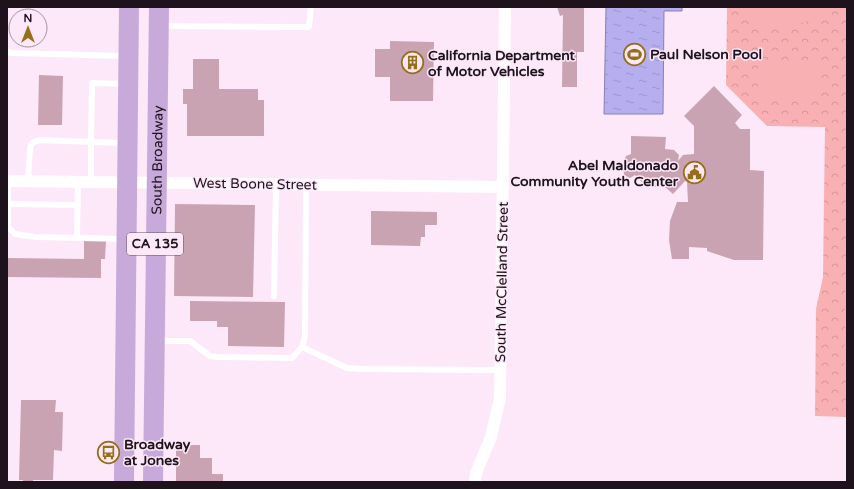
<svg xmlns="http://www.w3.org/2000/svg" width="854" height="489" font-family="'Varela Round',sans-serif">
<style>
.park{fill:url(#park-crowns)}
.pitch{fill:#f8b0b3}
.water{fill:url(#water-ripples);stroke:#8880af}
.building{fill:#c9a3b1}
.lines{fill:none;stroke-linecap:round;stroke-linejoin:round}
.service{stroke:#fff;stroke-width:6}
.minor{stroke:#fff;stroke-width:12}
.primary{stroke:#c7a9da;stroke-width:20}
.labels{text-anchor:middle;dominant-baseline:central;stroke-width:3;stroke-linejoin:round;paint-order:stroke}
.shield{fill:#fce8f8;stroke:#61535e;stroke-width:1}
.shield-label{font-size:13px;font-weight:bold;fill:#1e131c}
.poi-label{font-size:14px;font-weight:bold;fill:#1e131c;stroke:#fce8f8;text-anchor:start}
.street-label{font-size:14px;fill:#1e131c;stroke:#fce8f8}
</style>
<defs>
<pattern id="park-crowns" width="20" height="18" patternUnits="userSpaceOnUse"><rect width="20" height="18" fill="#f8b0b3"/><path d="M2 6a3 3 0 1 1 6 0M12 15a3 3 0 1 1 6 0" fill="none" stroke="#d49699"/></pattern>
<pattern id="water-ripples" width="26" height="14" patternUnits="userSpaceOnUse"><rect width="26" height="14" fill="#b6aeee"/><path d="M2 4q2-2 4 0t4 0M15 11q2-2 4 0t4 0" fill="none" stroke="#9c95cc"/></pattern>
</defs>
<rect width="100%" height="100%" fill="#fce8f8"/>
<polygon class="park" points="727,7 847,7 847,417 815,416 816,309 823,277 825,127 767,126 726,85"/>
<g class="pitch">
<path d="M749 7H840C813 25 781 27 749 28Z"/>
<polygon points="758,62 820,62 820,100 758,99"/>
<polygon points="847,208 847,374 844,371"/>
</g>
<polygon class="water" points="606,7 682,7 682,11 664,11 663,114 604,114"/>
<g class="building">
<polygon points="557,7 584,7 584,52 577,52 577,87 562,87 563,15 560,16"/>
<polygon points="390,41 434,42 433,101 390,101 390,77 375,77 375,49 390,49"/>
<polygon points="193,59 219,59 219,89 258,89 258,100 264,100 264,136 187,136 187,104 183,104 183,89 193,89"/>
<polygon points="39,75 63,76 62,125 38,125"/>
<polygon points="714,86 742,115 735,123 740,129 750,129 750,170 764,171 763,260 734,260 707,251 707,248 689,247 689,259 672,259 669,240 670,221 677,202 688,202 687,182 685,181 673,194 665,187 647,187 635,175 630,178 624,175 623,162 626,156 631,154 631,136 666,137 665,149 674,150 679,155 678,161 683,155 694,154 694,126 684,116"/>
<polygon points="175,204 255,205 253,297 174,296"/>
<polygon points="371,211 437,212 437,225 425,225 425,237 421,237 420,246 371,245"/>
<polygon points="84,240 106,241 105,259 101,259 101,278 7,277 7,258 84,259"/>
<polygon points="190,301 285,302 284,347 228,346 228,327 217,327 217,321 190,321"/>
<polygon points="21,400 56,400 55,412 63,412 62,451 54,450 53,480 33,480 33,482 23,482 23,480 19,480"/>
<polygon points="176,445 200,445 200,458 212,458 212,474 223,474 223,482 176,482"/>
</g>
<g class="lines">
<g class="service">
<polyline points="162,26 309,27 311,7"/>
<polyline points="7,51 11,53 125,56"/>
<polyline points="125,143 91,142 92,83 126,84"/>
<polyline points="8,181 8,227 15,234 36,237 125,239"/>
<polyline points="28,181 30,148 32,143 39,140 91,142 91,182"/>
<polyline points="8,204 78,205"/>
<polyline points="77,238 78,182"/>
<polyline points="274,296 276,185"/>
<polyline points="158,341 190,341 210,356 218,357 292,358 302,347 305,336 306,185"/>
<polyline points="302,347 347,368 362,369 501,370"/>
</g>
<g class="minor">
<polyline points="7,181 503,187"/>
<polyline points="475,482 476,473 491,437 500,398 505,7"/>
</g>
<g class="primary">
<polyline points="124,482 129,7"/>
<path id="s1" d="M153 482 159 7"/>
</g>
</g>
<defs>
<symbol id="stadium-ring" viewBox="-11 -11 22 22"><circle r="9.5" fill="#fce8f8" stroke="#966e19" stroke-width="1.5"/><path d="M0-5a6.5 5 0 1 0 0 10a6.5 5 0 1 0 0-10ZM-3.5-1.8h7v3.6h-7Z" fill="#966e19"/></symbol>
<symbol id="building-ring" viewBox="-11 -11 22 22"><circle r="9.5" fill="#fce8f8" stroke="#966e19" stroke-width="1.5"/><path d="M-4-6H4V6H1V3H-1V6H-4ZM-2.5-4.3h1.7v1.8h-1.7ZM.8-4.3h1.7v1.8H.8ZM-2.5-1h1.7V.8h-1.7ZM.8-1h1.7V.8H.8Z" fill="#966e19"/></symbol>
<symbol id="civic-ring" viewBox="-11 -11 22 22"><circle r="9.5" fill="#fce8f8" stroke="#966e19" stroke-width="1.5"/><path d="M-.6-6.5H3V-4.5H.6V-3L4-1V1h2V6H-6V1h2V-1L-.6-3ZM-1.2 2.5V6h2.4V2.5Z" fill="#966e19"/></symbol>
<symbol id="bus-ring" viewBox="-11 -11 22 22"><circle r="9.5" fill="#fce8f8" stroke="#966e19" stroke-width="1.5"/><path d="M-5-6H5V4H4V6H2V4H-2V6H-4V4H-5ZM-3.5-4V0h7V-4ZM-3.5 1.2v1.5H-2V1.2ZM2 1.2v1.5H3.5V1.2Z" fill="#966e19"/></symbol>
</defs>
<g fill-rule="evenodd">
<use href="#stadium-ring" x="622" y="42" width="25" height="25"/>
<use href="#building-ring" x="400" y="50" width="25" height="25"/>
<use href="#civic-ring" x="682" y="160" width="25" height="25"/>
<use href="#bus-ring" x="96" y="440" width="25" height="25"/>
</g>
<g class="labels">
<rect class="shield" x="127" y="233" width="56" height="22" rx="3"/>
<g class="shield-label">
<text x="155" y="244">CA 135</text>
</g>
<g class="poi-label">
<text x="650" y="54">Paul Nelson Pool</text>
<text x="428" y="55">California Department<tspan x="428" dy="16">of Motor Vehicles</tspan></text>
<text x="678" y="165" text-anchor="end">Abel Maldonado<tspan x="678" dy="16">Community Youth Center</tspan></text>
<text x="124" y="444">Broadway<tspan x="124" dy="16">at Jones</tspan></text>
</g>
<g class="street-label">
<text stroke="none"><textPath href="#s1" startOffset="322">South Broadway</textPath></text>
<text transform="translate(255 184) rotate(1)">West Boone Street</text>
<text transform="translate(502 282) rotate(-89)">South McClelland Street</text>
</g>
</g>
<rect width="854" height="489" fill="none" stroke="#1e131c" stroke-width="16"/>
<g transform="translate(28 28)"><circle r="19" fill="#fce8f8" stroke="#a393a0"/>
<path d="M0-3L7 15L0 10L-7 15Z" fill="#966e19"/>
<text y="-6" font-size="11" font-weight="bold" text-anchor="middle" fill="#1e131c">N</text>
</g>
</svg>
